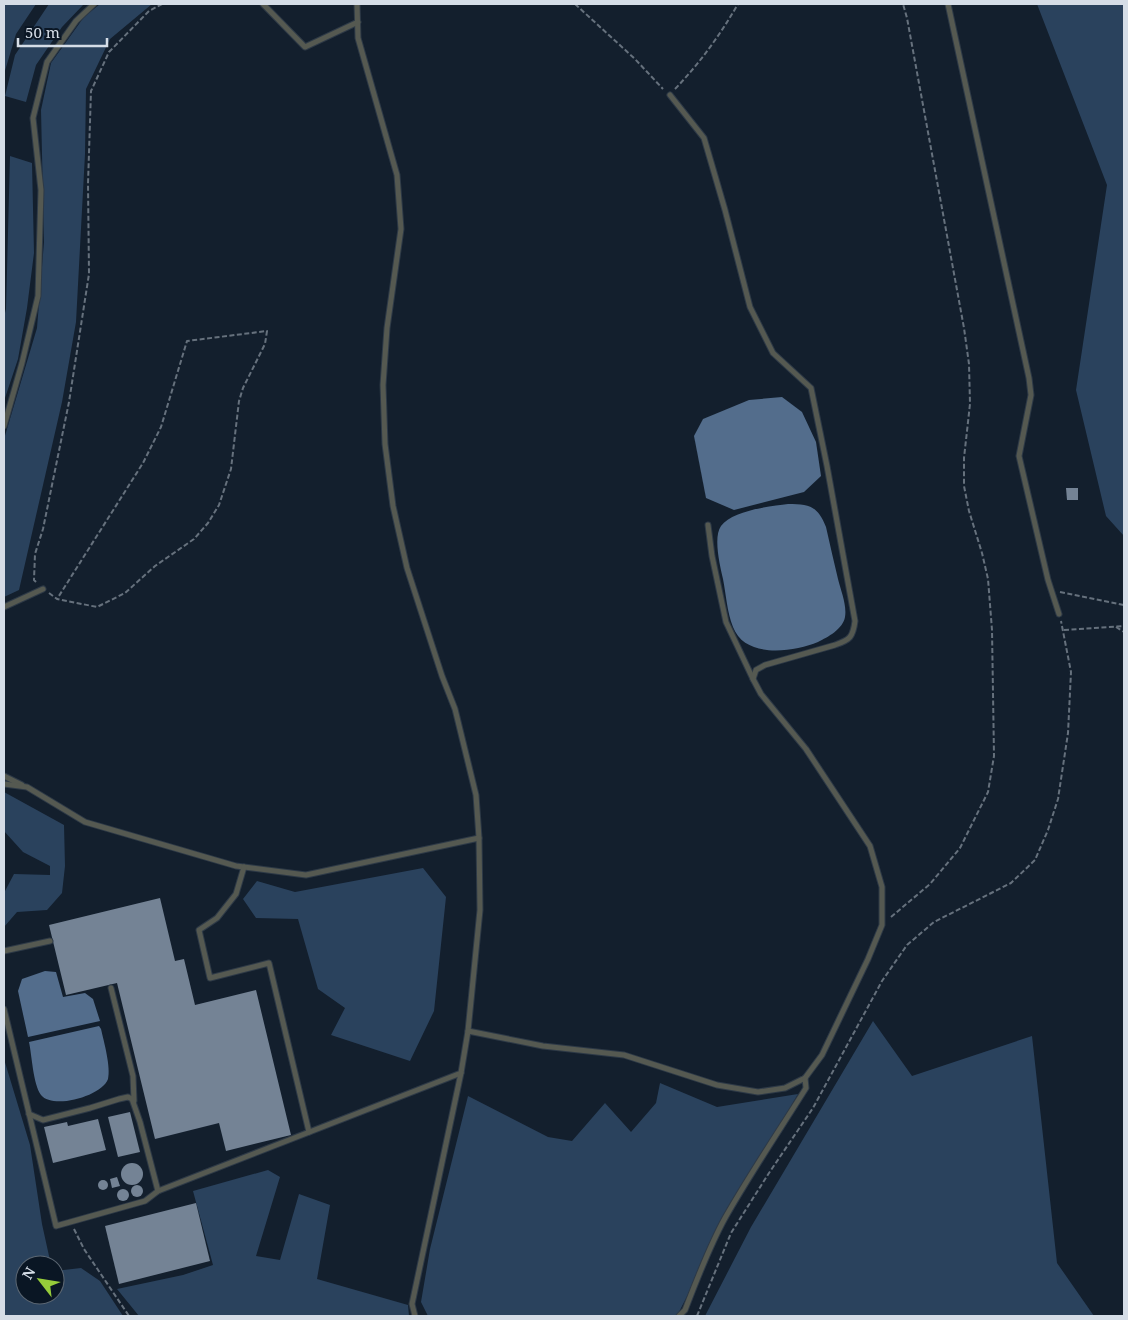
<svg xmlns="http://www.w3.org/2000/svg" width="1128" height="1320" font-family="'Noto Serif',serif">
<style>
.green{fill:#2a425d}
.water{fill:#536d8c}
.building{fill:#748395}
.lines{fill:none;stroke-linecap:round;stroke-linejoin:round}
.lane-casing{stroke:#2e3a47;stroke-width:7}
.path{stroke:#66717d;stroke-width:2;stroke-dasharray:5 2.5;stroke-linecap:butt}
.lane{stroke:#555951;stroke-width:5}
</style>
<rect width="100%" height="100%" fill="#131f2d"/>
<g class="green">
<polygon points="4,4 36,4 16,34 4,74"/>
<polygon points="49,4 84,4 62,27 36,65 26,102 5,96 15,55"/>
<polygon points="100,4 152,4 110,39 86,89 85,154 76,322 62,402 19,590 4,597 4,439 37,328 44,242 41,110 51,63 84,17"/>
<polygon points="1037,4 1124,4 1124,536 1106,516 1076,390 1107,185"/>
<polygon points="10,156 32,163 34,253 27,308 18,359 4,401 4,317 6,309"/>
<polygon points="4,792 64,825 65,866 62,893 47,910 17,912 4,927 4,893 14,874 50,875 50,866 23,852 4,831"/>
<polygon points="423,868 446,897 434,1011 410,1061 331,1035 345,1008 318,989 298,919 256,918 243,899 257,881 295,892"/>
<polygon points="873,1021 912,1076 1032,1036 1057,1263 1094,1316 705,1316 751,1227"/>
<polygon points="4,1059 30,1145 42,1224 51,1265 25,1265 25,1295 55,1295 55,1271 81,1268 100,1281 123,1316 4,1316"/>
<polygon points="660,1083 717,1107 798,1094 735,1201 677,1316 428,1316 421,1302 430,1249 468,1096 548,1137 572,1141 605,1103 631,1132 656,1103"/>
<polygon points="268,1170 280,1177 256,1256 280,1260 299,1194 330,1205 317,1279 408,1305 409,1316 139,1316 117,1289 183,1275 213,1265 193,1191"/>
</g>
<g class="water">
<polygon points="782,397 802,412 816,442 821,476 804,492 734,510 706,498 694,436 703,419 749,400"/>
<path d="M788 504C809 504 818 506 826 527 830 545 834 562 838 579 841 591 847 605 845 617 843 629 828 637 818 642 793 652 745 659 733 627 727 612 726 594 723 579 720 566 713 537 721 526 732 511 769 506 788 504Z"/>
<polygon points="45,971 56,972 63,997 85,993 93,999 100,1021 28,1037 18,991 22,979"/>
<path d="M99 1026 101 1029C104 1042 111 1067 108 1079 102 1096 53 1110 41 1095 33 1084 32 1056 29 1042Z"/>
</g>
<g class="building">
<polygon points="1066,488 1078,488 1078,500 1067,500"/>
<polygon points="160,898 175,961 184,959 195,1005 256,990 291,1135 226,1151 219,1123 155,1139 117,983 66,995 49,925"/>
<polygon points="130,1112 140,1152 118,1157 108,1117"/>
<polygon points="98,1119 106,1150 53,1163 44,1127 67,1122 68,1126"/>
<circle cx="132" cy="1174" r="11"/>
<polygon points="117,1177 120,1186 112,1188 110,1179"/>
<circle cx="103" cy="1185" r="5"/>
<circle cx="137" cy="1191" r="6"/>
<circle cx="123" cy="1195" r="6"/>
<polygon points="196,1203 210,1261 119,1284 105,1226"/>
</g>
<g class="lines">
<defs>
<g id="lane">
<polyline points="263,4 305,47 358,22"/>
<polyline points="948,4 1029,378 1031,395 1019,456 1048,580 1059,614"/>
<polyline points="4,426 22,363 38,296 41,190 33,118 47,62 76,21 94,4"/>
<polyline points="708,525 712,556 726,622 753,679"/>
<polyline points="4,607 43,589"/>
<polyline points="4,776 22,785"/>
<polyline points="4,784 27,787 85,822 236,866 306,875 479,838 476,795 455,709 442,676 407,568 393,506 385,444 383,385 387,328 401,229 397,175 358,38 357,4"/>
<polyline points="244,867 236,894 217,918 199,930 210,978 269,963 309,1132"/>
<polyline points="4,951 50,941"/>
<polyline points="111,988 133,1076 134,1101"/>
<polyline points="4,1009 56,1226 145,1201 158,1191 461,1073 468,1031 480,910 479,838"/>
<path d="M468 1031 543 1046 624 1055 717 1085 758 1092 785 1088 805 1078 822 1055 868 959 882 925V887L870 846 806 749 761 694 753 679 756 670 765 665 835 645C850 640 853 637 855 621L827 466 811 388 773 353 750 307 725 210 704 138 670 95"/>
<polyline points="29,1114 43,1120 90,1108 119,1099 128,1097 132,1099 140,1122 158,1191"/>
<polyline points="415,1316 412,1304 461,1073"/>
<path d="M679 1316 685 1310C697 1279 709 1247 725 1218 750 1174 779 1131 806 1088L805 1078"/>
</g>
</defs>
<use href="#lane" class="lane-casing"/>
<g class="path">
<polyline points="575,4 635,59 663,89"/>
<path d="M675 89C700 63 720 35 738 4"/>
<polyline points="36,582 34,580 35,554 43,529 69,402 89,274 88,184 91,91 109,52 149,11 162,4"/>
<polyline points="1060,592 1124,605"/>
<polyline points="49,593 57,599 97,607 125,593 155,566 194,539 208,523 219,505 231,469 239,401 243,388 265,344 267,331 187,341 161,427 143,463 57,599"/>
<polyline points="1116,627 1124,632"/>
<polyline points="1064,630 1124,626"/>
<polyline points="891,917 930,884 960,848 988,792 994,756 992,630 988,579 982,553 969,511 964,486 964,458 970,404 969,364 964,328 907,18 903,4"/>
<polyline points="74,1229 84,1249 129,1316"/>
<polyline points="697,1316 731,1233 769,1173 813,1108 882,981 907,945 934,922 1011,883 1035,860 1048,830 1058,799 1068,733 1071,672 1061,621"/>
</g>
<use href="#lane" class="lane"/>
</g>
<rect width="1128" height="1320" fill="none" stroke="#d5dde7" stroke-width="10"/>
<g transform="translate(40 1280) rotate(301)"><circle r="24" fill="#0a1624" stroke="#5b6672"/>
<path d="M0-4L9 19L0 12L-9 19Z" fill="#96cc3a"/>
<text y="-8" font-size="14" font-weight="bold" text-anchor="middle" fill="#d5dde7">N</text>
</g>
<path d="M18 38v8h89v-8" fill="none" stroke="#d5dde7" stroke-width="2.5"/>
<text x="25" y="38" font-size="15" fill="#d5dde7" stroke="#0a1624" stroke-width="4" paint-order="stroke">50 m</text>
</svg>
